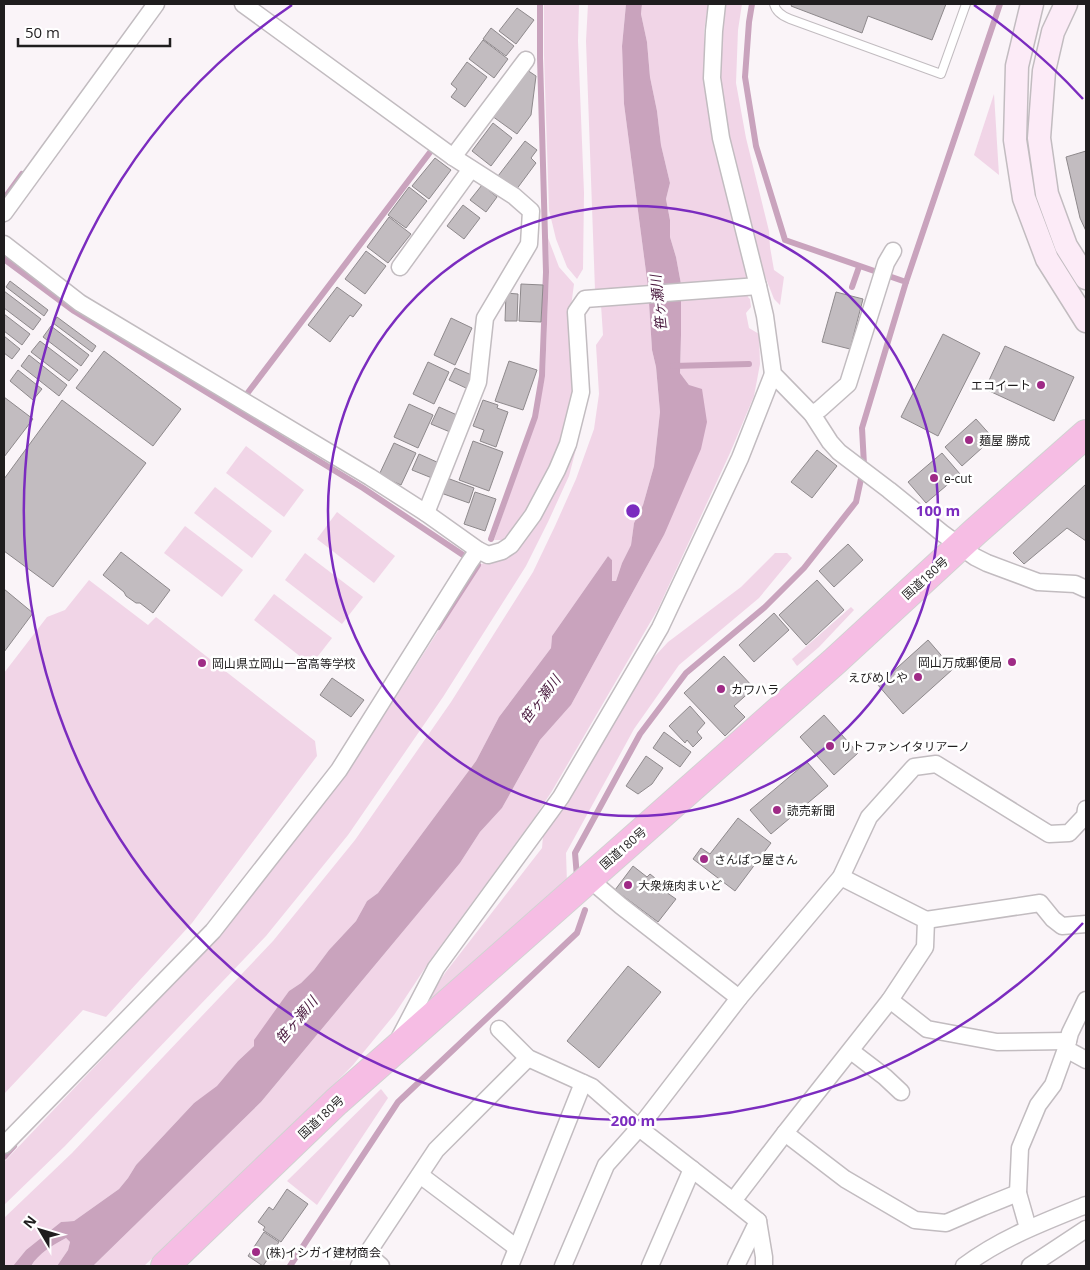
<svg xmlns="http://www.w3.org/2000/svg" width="1090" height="1270" font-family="'Open Sans','Noto Sans JP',sans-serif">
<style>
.green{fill:#f1d5e7}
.water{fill:#c9a3bd}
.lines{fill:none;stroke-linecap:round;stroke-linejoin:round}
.stream{stroke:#c9a3bd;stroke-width:6}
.building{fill:#c2bcc0;stroke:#8e898c}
.lane-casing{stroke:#c2bcc0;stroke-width:10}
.street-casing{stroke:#c2bcc0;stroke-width:19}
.secondary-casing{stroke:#c2bcc0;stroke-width:25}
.highway-casing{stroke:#d2d2d2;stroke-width:30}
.lane{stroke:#fff;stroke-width:8}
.street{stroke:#fff;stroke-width:16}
.secondary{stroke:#fcebf7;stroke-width:22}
.highway{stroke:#f6bde4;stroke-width:28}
.ring{fill:none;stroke:#7b2cbf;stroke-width:2.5}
.poi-dot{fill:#9f2b86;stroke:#fff;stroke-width:2}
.labels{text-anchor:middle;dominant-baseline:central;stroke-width:5;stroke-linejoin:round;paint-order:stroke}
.poi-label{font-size:12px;fill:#1f1d1e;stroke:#fff;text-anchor:start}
.street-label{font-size:12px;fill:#1f1d1e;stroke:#fff}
.water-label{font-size:14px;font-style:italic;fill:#4a1b3f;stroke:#fff}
.centre{fill:#7b2cbf;stroke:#fff;stroke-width:2.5}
.ring-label{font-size:15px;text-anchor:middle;font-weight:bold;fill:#7b2cbf;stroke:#fff;stroke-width:5;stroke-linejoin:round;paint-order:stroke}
</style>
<rect width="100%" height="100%" fill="#faf4f8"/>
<g class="green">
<polygon points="544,4 579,4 578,41 584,193 583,269 577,279 567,267 556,239 549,210 544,55"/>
<polygon points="588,4 626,4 622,46 624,104 648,287 652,350 656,367 660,412 654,466 643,505 634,523 631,545 622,563 616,581 612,581 612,560 608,556 552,636 551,648 499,717 476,761 378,893 367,901 356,921 329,950 314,970 301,983 289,991 254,1046 238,1061 217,1087 194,1103 136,1165 128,1178 119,1189 74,1221 61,1222 26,1250 13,1266 4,1266 4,1218 72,1153 273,941 355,840 451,702 533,572 555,526 576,479 594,429 599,394 596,345 603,335 600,290 595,290 586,41"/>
<polygon points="642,4 708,4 704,32 706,78 712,139 735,223 748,279 744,281 748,297 750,299 751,307 746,313 749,328 759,334 760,364 754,396 730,453 658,609 552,791 535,817 431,959 394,1015 353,1065 286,1133 144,1266 93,1266 261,1102 460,863 480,832 502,808 540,740 571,705 664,535 689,385 680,373 681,335 681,284 676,257 670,237 670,220 666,199 670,183 661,145 657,111 650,77 647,42 641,14"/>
<polygon points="724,4 742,4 738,30 736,83 746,138 769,231 770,247 774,270 784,277 780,305 774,299 765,276 746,216 728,138 720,78"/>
<polygon points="994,94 999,175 974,155"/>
<polygon points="548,238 559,267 574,284 570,314 574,392 563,440 529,510 505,540 494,540 536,418 545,376 549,272"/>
<polygon points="246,446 304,490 284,517 226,473"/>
<polygon points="574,448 576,449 569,476 548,522 526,566 443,697 348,835 266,936 65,1146 4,1205 4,1162 219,936 344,778 481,564 503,558"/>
<polygon points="215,487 272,531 252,558 194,513"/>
<polygon points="337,512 395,556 374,583 317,539"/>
<polygon points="185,526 243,570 222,597 164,553"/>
<polygon points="305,553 363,597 342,624 285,580"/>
<polygon points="775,553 787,553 792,558 759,598 679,665 634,729 566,853 567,883 427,1010 432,993 445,973 542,848 543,836 569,800 643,669 668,642 741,587"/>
<polygon points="89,580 148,625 156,617 315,741 317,756 192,923 106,1017 83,1010 4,1094 4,673 47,617 65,610"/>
<polygon points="274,594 332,638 311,665 254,620"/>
<polygon points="851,607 854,610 819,647 797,666 792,659"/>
<polygon points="381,1089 388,1098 317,1205 287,1181"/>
<path d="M66 1238 70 1242 68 1250 57 1266H31C39 1253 53 1245 66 1238Z"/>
</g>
<path class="water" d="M626 4H642L641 14 647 42 650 77 657 111 661 145 670 183 666 199 670 220V237L676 257 681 284V335L680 373 689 385 702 389 707 422 701 449 664 535 571 705 540 740 502 808 480 832 460 863 261 1102 93 1266H57L68 1250 70 1242 66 1238C53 1245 39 1253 31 1266H13L26 1250 61 1222 74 1221 119 1189 128 1178 136 1165 194 1103 217 1086 238 1061 254 1046V1040L289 991 301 983 314 970 329 950 356 921 367 901 378 893 476 761 499 717 551 648 552 636 608 556 612 560V581H616L622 563 631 545 634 523 643 505 654 466 660 412 656 367 652 350 648 287 624 104 622 46Z"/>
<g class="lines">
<g class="stream">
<polyline points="4,199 22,174"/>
<polyline points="4,259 74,311 363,488 478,565 438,627"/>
<polyline points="906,282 1000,4"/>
<polyline points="852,287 859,267"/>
<polyline points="673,366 749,364"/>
<polyline points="243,399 431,151"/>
<polyline points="491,539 535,417 542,376 546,272 540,58 540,4"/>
<polyline points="577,877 575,853 640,734 686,673 765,607 804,568 856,502 864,465 862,428 906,282 785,240 756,146 745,77 749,22 752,4"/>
<polyline points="4,1157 14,1146"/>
<polyline points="290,1266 398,1102 577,933 585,910"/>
</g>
</g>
<g class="building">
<polygon points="792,4 946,4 932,40 868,16 862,33 791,6"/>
<polygon points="517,8 534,20 516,44 499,31"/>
<polygon points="491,28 514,46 506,56 483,39"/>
<polygon points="483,40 508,59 494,78 469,59"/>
<polygon points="467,62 487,77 465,107 451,97 457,89 451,84"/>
<polygon points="527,70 536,76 531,115 517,134 492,116"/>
<polygon points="493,123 512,138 491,166 472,151"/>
<polygon points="525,141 537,150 531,158 536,163 516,190 498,176"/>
<polygon points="1086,151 1086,231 1080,218 1066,157"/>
<polygon points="435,158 451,170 429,199 412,186"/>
<polygon points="482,185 497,197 486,212 470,200"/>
<polygon points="409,187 427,201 406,228 388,215"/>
<polygon points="463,205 480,218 464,239 447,226"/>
<polygon points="389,217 411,234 388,263 367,247"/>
<polygon points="366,251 386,266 365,294 345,279"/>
<polygon points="10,281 48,310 44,316 6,287"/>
<polygon points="521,284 543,285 541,322 519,321"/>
<polygon points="337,287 362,305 353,317 350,315 330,342 308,325"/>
<polygon points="4,291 41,319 33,330 4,308"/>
<polygon points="836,292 863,299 850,349 822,342"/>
<polygon points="506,293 518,294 517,321 505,321"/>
<polygon points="4,314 30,334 22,345 4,331"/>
<polygon points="57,317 96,346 92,352 53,323"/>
<polygon points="451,318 472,328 455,365 434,355"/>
<polygon points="51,326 89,355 81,366 43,337"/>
<polygon points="943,334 980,353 938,436 901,417"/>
<polygon points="4,336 20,349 12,359 4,353"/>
<polygon points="40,341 78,370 69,381 31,352"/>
<polygon points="1005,346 1074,377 1054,421 985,389"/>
<polygon points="104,351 181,409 153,446 76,388"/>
<polygon points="29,355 67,385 59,396 21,366"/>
<polygon points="509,361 537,370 523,410 495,401"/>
<polygon points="428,362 449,372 434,404 413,394"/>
<polygon points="455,368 474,376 468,389 449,380"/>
<polygon points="18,370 42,389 33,400 10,381"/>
<polygon points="4,397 33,419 4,457"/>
<polygon points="62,400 146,463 53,587 4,551 4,479"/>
<polygon points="483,400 498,405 497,408 508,412 496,447 480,441 484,430 473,426"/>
<polygon points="409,404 433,415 418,448 394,437"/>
<polygon points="439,407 457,415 450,432 431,424"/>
<polygon points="976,419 993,438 962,466 945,447"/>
<polygon points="473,441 503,452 489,491 459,480"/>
<polygon points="394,443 416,453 401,485 379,475"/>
<polygon points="817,450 837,466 812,498 791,482"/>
<polygon points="942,453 960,474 926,503 908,482"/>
<polygon points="419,454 439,463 432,478 412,470"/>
<polygon points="447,478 474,488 469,503 441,493"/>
<polygon points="1086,484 1086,541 1067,528 1024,564 1013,553"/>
<polygon points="475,492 496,499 485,531 464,524"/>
<polygon points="848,544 863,560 834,587 819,571"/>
<polygon points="121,552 170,590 153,613 140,603 136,603 126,596 124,592 103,575"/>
<polygon points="817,580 844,610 806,645 779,615"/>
<polygon points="4,589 33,613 4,652"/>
<polygon points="774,613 789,630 754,662 739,645"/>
<polygon points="928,640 953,669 903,714 878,685"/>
<polygon points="724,656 754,688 734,706 745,717 725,736 684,693"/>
<polygon points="332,678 364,700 351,717 320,695"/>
<polygon points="690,706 705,723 697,732 702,738 693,747 687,740 685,743 669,726"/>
<polygon points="824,715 858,753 834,775 800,737"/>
<polygon points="664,732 691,752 680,767 653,748"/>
<polygon points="646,756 663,768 652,784 638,794 626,786"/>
<polygon points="807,762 828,786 771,834 750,810"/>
<polygon points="738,818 771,843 735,891 693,859 701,848 710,854"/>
<polygon points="633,866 647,877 650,874 666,887 663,890 676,899 658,922 615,890"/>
<polygon points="628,966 661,992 599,1068 567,1041"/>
<polygon points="287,1189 308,1204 281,1242 263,1230 265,1227 258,1222 269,1207 273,1210"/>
<polygon points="264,1232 279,1242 263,1266 248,1256"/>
</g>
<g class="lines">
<defs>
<path id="lane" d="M774 4C776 12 782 16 790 19L941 74 966 4"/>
<g id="street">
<polyline points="243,4 453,157 514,196 531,211 529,244 485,318 478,382 426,513"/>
<polyline points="717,4 714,31 712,78 721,138 758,286 765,316 773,374 812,414 830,442 839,452 889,490 942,533 975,557 987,563 1038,582 1075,584 1086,589"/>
<polyline points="453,157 526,60"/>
<polyline points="4,213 156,4"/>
<polyline points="4,244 80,303 370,477 426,513 478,550 488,555 502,551 511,545 533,515 557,470 568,444 581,392 576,312 585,299 758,286"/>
<polyline points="400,267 471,169"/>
<polyline points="812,414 820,409 848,384 886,263 893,251"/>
<polyline points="588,878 621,906 739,998"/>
<polyline points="926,920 1040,903 1053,919 1062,926 1086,924"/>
<polyline points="890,1000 927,1029 997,1042 1068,1041"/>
<polyline points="1086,1000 1070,1033 1066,1049 1086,1060"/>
<polyline points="499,1029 528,1058 592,1087 639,1128 606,1165 563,1266"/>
<polyline points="400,1037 436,968 561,797 660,628 740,458 773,374"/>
<polyline points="851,1051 885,1077 901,1092"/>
<polyline points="785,1133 845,1179 915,1220 946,1223 983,1207 1018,1193"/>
<polyline points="4,1145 213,931 339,770 469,563 478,550"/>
<polyline points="420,1175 517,1248"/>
<polyline points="733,1201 785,1133 890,1000 925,947 926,920 841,877"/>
<polyline points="758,1221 764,1257 764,1266"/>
<polyline points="1028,1228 1018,1193 1020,1148 1038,1105 1053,1085 1066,1049"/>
<polyline points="367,1254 381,1266"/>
<polyline points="359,1266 436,1150 528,1058"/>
<polyline points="510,1266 583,1083"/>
<polyline points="650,1266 692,1169"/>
<polyline points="736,1266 758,1221 733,1201 639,1128 739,998 841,877 869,817 914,767 936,764 1049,834 1069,833 1085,816 1086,809"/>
<path d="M964 1266C1001 1238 1044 1222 1086 1205"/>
<polyline points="1030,1266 1086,1229"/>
</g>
<g id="secondary">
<polyline points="1032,4 1017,66 1015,140 1024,198 1047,259 1086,321"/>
<polyline points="1066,4 1053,32 1044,71 1039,138 1047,194 1066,246 1086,278"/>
</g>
<polyline id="highway" points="165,1266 336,1102 835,661 975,532 1086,434"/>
</defs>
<use href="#lane" class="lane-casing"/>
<use href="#street" class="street-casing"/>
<use href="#secondary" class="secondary-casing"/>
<use href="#highway" class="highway-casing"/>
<use href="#lane" class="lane"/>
<use href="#street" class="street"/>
<use href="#secondary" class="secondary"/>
<use href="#highway" class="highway"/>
</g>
<g class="ring">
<circle cx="633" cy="511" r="305"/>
<path d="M1083 923A610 610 0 1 1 292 5M974 5A610 610 0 0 1 1083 99"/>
</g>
<g class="poi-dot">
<circle cx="1041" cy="385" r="5"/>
<circle cx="969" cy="440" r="5"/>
<circle cx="934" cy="478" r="5"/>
<circle cx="1012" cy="662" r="5"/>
<circle cx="202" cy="663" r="5"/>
<circle cx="918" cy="677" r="5"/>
<circle cx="721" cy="689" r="5"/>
<circle cx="830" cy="746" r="5"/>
<circle cx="777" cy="810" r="5"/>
<circle cx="704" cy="859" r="5"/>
<circle cx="628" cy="885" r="5"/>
<circle cx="256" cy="1252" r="5"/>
</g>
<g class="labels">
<g class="poi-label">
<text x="1031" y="385" text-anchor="end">エコイート</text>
<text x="979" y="440">麺屋 勝成</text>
<text x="944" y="478">e-cut</text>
<text x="1002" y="662" text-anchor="end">岡山万成郵便局</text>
<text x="212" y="663">岡山県立岡山一宮高等学校</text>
<text x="908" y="677" text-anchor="end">えびめしや</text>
<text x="731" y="689">カワハラ</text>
<text x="840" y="746">リトファンイタリアーノ</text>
<text x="787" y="810">読売新聞</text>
<text x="714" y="859">さんぱつ屋さん</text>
<text x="638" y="885">大衆焼肉まいど</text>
<text x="266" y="1252">(株)イシガイ建材商会</text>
</g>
<g class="street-label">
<text transform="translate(925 578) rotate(-42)">国道180号</text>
<text transform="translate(623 848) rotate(-41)">国道180号</text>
<text transform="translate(321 1117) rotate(-43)">国道180号</text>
</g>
<g class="water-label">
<text transform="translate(658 303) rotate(-96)">笹ヶ瀬川</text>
<text transform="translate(540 699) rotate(-53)">笹ヶ瀬川</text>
<text transform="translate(296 1020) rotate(-50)">笹ヶ瀬川</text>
</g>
</g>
<circle cx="633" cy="511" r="8" class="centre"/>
<g class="ring-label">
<text x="938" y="516">100 m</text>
<text x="633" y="1126">200 m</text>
</g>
<rect width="1090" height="1270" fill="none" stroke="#1f1d1e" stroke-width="10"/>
<g transform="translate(40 1230) rotate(308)" stroke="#ffffff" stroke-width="4" paint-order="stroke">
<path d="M0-4L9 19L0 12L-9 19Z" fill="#1f1d1e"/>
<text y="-8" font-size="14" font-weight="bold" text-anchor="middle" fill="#1f1d1e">N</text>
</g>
<path d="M18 38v8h152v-8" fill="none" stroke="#1f1d1e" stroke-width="2.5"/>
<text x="25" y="38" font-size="15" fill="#1f1d1e" stroke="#ffffff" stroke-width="4" paint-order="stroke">50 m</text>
</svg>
